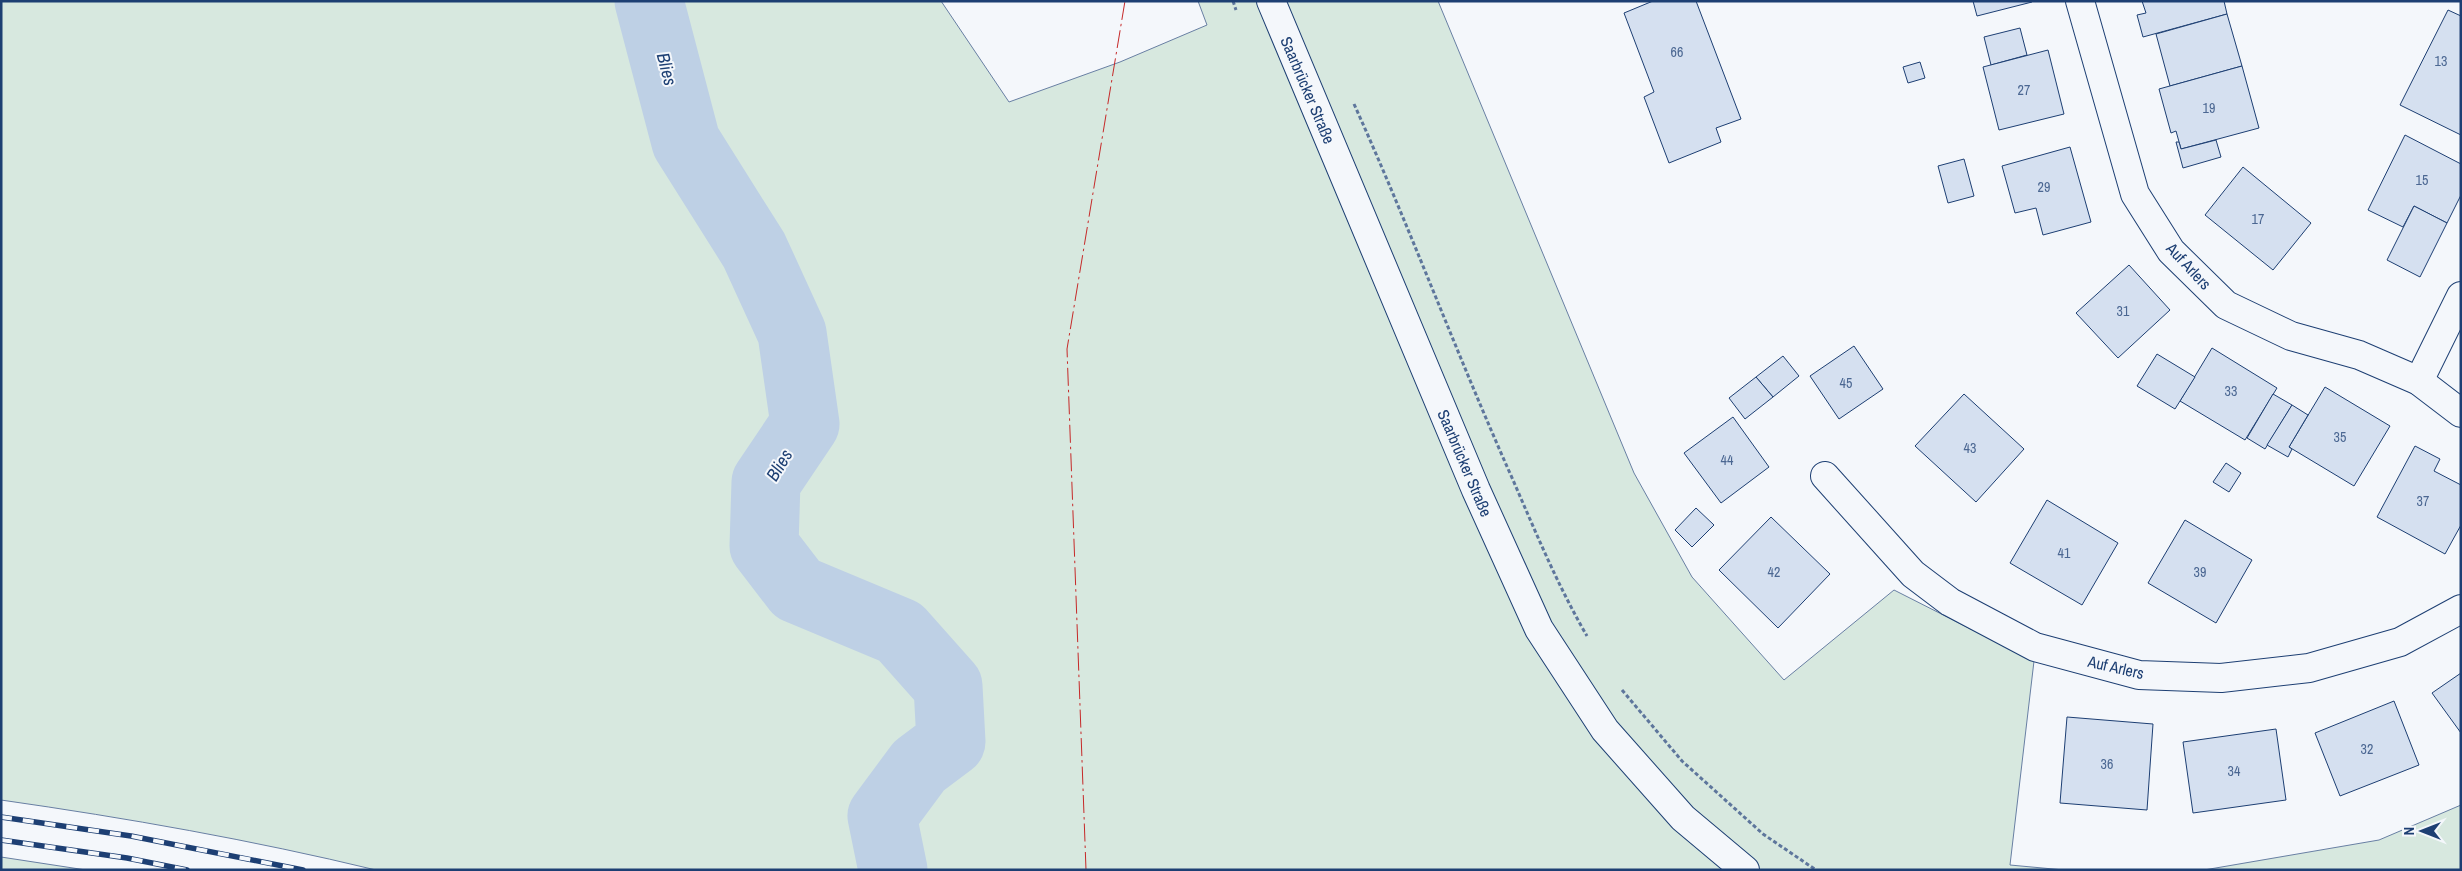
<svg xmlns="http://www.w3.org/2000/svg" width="2462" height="871" font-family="'Archivo Narrow',sans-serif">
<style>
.green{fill:#d7e8df;stroke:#687fa3}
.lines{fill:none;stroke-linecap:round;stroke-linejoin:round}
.river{stroke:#bed0e5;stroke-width:69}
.building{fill:#d5e0f0;stroke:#1d3f73}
.minor-casing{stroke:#1d3f73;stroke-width:30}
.major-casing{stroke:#1d3f73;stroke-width:30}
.path{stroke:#5e769c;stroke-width:3;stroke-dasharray:4 2.5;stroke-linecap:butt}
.minor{stroke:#f4f7fb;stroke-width:28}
.major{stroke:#f4f7fb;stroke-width:28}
.rail-casing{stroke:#1d3f73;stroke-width:5.5}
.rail{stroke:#f4f7fb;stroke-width:4;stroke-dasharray:11;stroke-linecap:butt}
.power{stroke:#c62828;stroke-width:1;stroke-dasharray:18 4 2.5 4;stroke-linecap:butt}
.labels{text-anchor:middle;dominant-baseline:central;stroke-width:4;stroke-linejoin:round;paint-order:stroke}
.number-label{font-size:14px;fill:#4b6792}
.street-label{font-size:16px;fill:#1d3f73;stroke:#f4f7fb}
.water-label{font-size:18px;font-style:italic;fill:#1d3f73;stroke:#f4f7fb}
</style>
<rect width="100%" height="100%" fill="#f4f7fb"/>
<g class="green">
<path d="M1 1H941L1009 102 1120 62 1207 25 1198 1H1438L1634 473 1692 577 1784 680 1894 590 2034 661 2010 865 2064 870H376C252 840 127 818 1 800Z"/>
<polygon points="2461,805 2461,870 2204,870 2379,840"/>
<polygon points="1,857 86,870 1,870"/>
</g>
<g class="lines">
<polyline class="river" points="649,1 686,142 754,250 792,333 805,424 766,482 764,546 797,589 900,632 948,686 951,742 919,766 882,816 893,870"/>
</g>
<g class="building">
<polygon points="1653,1 1696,1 1741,119 1716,128 1721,142 1669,163 1644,97 1654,92 1624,13"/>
<polygon points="1973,1 2032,1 2032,2 1977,16"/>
<polygon points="2142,1 2224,1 2227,14 2143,37 2137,15 2146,13"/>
<polygon points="2448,10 2461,16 2461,135 2400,105"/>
<polygon points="2227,14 2242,66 2170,86 2156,34"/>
<polygon points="2020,28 2027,55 1991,65 1984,37"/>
<polygon points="2048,50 2064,114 1999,130 1983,67"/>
<polygon points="1920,62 1925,78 1908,83 1903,67"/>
<polygon points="2242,66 2259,128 2181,149 2176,131 2171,133 2159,89"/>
<polygon points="2405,135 2461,164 2461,195 2447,223 2414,206 2403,227 2368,210"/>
<polygon points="2216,140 2221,157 2183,168 2176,142 2179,142 2181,149"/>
<polygon points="2070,147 2091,222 2043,235 2036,208 2015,213 2002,166"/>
<polygon points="1964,159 1974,196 1948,203 1938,166"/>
<polygon points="2243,167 2311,223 2273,270 2205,215"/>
<polygon points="2414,206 2447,223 2420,277 2387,260"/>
<polygon points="2129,265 2170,310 2118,358 2076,313"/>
<polygon points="1854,346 1883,389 1839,419 1810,376"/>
<polygon points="2212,348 2277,388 2245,440 2180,401"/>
<polygon points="2157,354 2195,377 2175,409 2137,386"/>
<polygon points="1783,356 1799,376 1773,397 1756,377"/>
<polygon points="1756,377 1773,397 1745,419 1729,398"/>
<polygon points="2325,387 2390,426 2354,486 2289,447"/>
<polygon points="1964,394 2024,449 1976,502 1915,446"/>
<polygon points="2273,394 2292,405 2265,449 2247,438"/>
<polygon points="2292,405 2308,415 2289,447 2292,449 2288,457 2267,445"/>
<polygon points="1733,417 1769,467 1721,503 1684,453"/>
<polygon points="2415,446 2440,459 2434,471 2461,485 2461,525 2445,554 2377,517"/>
<polygon points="2226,463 2241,473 2229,492 2213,482"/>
<polygon points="2047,500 2118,543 2082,605 2010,563"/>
<polygon points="1696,508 1714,525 1692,547 1675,530"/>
<polygon points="1771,517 1830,574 1778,628 1719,570"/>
<polygon points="2185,520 2252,560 2216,623 2148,583"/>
<polygon points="2461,673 2461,733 2432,693"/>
<polygon points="2394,701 2419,765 2340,796 2315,733"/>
<polygon points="2067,717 2153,724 2147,810 2060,803"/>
<polygon points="2276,729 2286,800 2193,813 2183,742"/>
</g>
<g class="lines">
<defs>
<g id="minor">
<polyline points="2080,1 2135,194 2171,251 2226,305 2291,336 2359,355 2419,381 2461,413"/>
<polyline points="2419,381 2461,296"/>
<polyline points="1825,476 1913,574 1950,602 2035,647 2139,675 2221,678 2309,668 2400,642 2461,609"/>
</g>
<polyline id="major" points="1271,1 1476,490 1539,629 1605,730 1683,818 1745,870"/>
</defs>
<use href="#minor" class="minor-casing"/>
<use href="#major" class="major-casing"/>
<g class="path">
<polyline points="1233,1 1236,10"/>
<path d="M1354 104C1410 228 1457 355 1513 480 1536 533 1558 586 1587 636"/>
<polyline points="1622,690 1682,761 1763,834 1816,870"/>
</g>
<use href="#minor" class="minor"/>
<use href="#major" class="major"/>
<defs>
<g id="rail">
<polyline points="1,817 131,836 303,870"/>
<polyline points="1,840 127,858 187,870"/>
</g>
</defs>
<use href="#rail" class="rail-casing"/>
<use href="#rail" class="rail"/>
<polyline class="power" points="1086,870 1067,349 1125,1"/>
</g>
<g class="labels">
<g class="number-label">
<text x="1677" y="52">66</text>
<text x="2441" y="61">13</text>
<text x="2024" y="90">27</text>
<text x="2209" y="108">19</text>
<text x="2422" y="180">15</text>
<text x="2044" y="187">29</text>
<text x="2258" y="219">17</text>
<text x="2123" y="311">31</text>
<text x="1846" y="383">45</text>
<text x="2231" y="391">33</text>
<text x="2340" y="437">35</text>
<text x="1970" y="448">43</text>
<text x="1727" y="460">44</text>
<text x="2423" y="501">37</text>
<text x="2064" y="553">41</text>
<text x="1774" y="572">42</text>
<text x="2200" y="572">39</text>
<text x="2367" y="749">32</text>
<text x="2107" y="764">36</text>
<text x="2234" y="771">34</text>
</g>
<g class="street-label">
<text transform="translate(1308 90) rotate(67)">Saarbrücker Straße</text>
<text transform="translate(2189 266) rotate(47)">Auf Arlers</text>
<text transform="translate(1465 463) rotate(67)">Saarbrücker Straße</text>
<text transform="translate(2116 667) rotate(13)">Auf Arlers</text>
</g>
<g class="water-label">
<text transform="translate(667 69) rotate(75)">Blies</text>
<text transform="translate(779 465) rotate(-59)">Blies</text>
</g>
</g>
<rect width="2462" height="871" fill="none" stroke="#1d3f73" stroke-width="5"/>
<g transform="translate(2422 831) rotate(270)" stroke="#f4f7fb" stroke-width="4" paint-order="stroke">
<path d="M0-4L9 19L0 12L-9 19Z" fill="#1d3f73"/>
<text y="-8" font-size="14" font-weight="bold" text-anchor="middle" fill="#1d3f73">N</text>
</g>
</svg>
